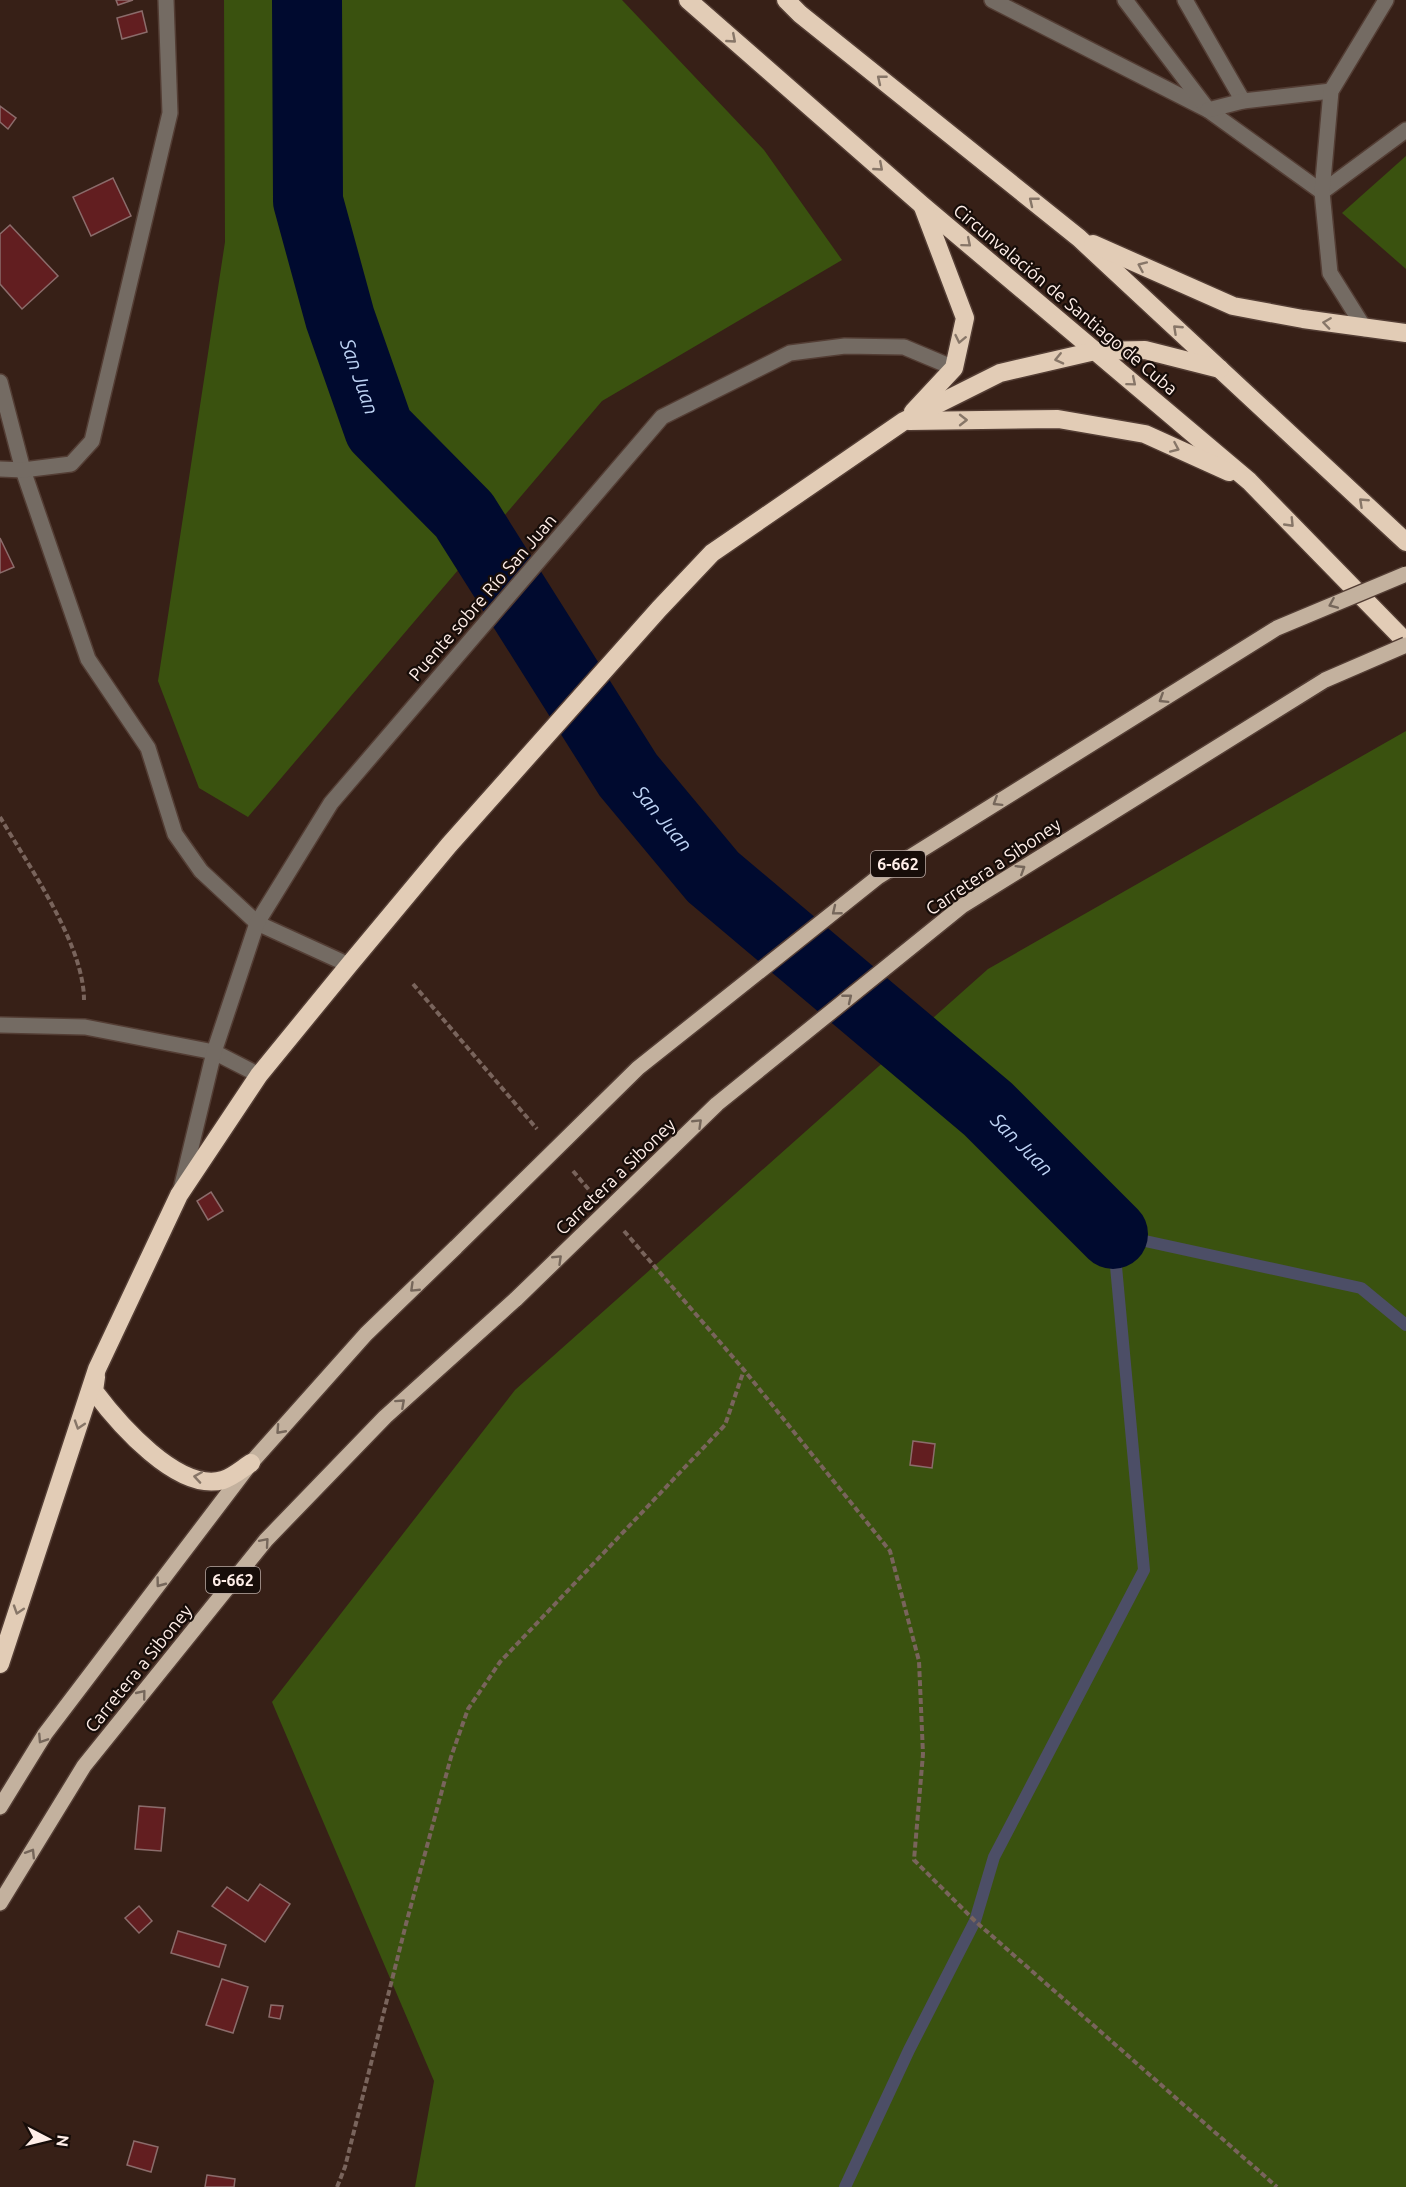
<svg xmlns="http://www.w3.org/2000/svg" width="1406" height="2187" font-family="Ubuntu,sans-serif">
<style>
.green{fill:#3a520f}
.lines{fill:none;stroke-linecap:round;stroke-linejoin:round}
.stream{stroke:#4c4e66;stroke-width:12}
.river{stroke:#000a2f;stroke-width:70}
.building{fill:#621e20;stroke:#8b6c6b;stroke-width:1.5}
.minor-casing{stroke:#533d34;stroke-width:18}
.major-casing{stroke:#533d34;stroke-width:18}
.highway-casing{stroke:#533d34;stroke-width:21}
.path{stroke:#79645c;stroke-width:4;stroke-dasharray:6 3;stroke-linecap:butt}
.minor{stroke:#746b63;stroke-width:15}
.major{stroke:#c3b19e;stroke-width:15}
.highway{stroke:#e2ccb6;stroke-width:18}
.major-bridge-casing{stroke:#533d34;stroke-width:18;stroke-linecap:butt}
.major-bridge{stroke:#c3b19e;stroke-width:15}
.oneway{stroke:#877668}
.oneway2{stroke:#76675b}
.labels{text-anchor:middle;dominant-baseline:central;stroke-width:4.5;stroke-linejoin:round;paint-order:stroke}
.shield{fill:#170d09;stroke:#b9aaa5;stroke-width:1.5}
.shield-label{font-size:16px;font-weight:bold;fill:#ffeee8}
.street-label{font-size:18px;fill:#ffeee8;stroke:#170d09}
.water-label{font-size:20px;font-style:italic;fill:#bdd3f4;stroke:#170d09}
</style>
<rect width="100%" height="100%" fill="#372017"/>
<g class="green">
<polygon points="224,0 622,0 764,150 842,260 602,401 248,817 199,788 158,681 225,242"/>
<polygon points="1406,156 1406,269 1342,213"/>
<polygon points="1406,731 1406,2187 415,2187 434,2081 272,1702 515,1390 988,969"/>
</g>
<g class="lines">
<polyline class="stream" points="845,2187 909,2050 975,1921 994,1857 1144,1570 1113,1234 1361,1288 1406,1325"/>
<path class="river" id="s1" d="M307 0 308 201 340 318 379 429 464 515 628 775 713 877 988 1109 1113 1234"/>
</g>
<g class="building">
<polygon points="116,0 133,0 118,5"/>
<polygon points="142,11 147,32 122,39 117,18"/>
<polygon points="0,106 16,118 8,129 0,122"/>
<polygon points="113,178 131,216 91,236 73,197"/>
<polygon points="10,225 58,276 22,309 0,284 0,234"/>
<polygon points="0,538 14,567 0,573"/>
<polygon points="211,1192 223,1211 208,1220 197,1201"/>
<polygon points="913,1441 935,1444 932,1468 910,1465"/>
<polygon points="139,1806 165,1808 161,1851 135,1849"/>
<polygon points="260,1884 290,1904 265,1942 212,1906 227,1887 248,1901"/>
<polygon points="139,1906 152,1921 139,1933 125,1918"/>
<polygon points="178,1931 226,1945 219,1967 171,1953"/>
<polygon points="222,1979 248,1987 233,2033 206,2025"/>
<polygon points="271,2005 283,2006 280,2019 269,2017"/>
<polygon points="134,2141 158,2147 151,2172 127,2165"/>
<polygon points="207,2175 235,2179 234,2187 205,2187"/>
</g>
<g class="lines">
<defs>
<g id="minor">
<polyline points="992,0 1208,110 1322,192"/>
<polyline points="1125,0 1206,107"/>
<polyline points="1185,0 1243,101"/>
<polyline points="1208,110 1243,101 1331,91"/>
<polyline points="1322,192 1406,130"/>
<polyline points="1365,329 1330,273 1322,192 1331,91 1386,0"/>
<polyline points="0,382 23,470 88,659 148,748 175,834 201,871 257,923 349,965"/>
<polyline points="0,469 23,470 71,464 92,441 170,113 166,0"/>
<polyline points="0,1025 85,1027 214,1052 259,1075"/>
<polyline points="181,1189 214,1052 257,923 331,803 662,417 790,353 845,346 904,347 954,368"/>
</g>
<g id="major">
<polyline points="0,1807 45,1734 251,1463 366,1334 456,1247"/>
<polyline points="0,1903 84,1766 266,1540 385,1417 516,1299"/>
</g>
<g id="highway">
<polyline points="688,0 922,205 1249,481 1406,642"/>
<polyline points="786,0 800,14 1079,238 1406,542"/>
<polyline points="1093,244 1233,306 1303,319 1406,333"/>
<polyline points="913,412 954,368 965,318 923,207"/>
<polyline points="909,421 1058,419 1145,434 1229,472"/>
<path d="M96 1377 94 1391C118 1423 178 1493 223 1480 233 1477 243 1468 251 1463"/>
<polyline points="0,1664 97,1369 179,1195 259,1075 349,965 449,845 659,609 712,553 904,421 1000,373 1095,351 1145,350 1220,369"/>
</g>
</defs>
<use href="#minor" class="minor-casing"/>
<use href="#major" class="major-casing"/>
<use href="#highway" class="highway-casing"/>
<g class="path">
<path d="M0 817C28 865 84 944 84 1000"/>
<polyline points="413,984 537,1129"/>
<polyline points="573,1171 590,1191"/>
<polyline points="624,1231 744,1370 890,1551 919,1661 923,1754 914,1860 975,1921 1277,2187"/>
<polyline points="337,2187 345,2167 406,1924 451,1757 468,1709 500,1662 725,1425 744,1370"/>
</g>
<use href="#minor" class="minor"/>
<use href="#major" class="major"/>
<use href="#highway" class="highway"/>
<defs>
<g id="major-bridge">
<polyline points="456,1247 638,1068 878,877 1277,628 1406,574"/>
<polyline points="516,1299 717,1104 962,906 1325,680 1406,645"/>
</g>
</defs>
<use href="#major-bridge" class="major-bridge-casing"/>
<use href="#major-bridge" class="major-bridge"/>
</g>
<defs><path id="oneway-chevron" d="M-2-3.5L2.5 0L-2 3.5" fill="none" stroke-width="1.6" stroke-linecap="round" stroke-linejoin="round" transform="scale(1.5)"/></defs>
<g class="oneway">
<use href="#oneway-chevron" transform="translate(732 39) rotate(41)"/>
<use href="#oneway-chevron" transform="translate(881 79) rotate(-141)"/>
<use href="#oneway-chevron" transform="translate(879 167) rotate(41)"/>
<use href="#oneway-chevron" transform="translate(1033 201) rotate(-141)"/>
<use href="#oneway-chevron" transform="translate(967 243) rotate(40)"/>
<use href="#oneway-chevron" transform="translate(1142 266) rotate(-156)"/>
<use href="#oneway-chevron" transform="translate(1327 323) rotate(-172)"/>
<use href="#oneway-chevron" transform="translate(1177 329) rotate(-137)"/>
<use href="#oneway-chevron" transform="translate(960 339) rotate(102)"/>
<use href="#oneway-chevron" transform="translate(1059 359) rotate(167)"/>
<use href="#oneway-chevron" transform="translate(1132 382) rotate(40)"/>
<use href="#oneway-chevron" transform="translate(963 420)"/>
<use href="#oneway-chevron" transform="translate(1175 448) rotate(24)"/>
<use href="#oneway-chevron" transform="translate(1363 502) rotate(-137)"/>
<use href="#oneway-chevron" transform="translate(1290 523) rotate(46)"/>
<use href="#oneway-chevron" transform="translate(79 1425) rotate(108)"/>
<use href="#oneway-chevron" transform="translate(198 1477) rotate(-171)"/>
<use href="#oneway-chevron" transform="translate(18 1610) rotate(108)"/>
</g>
<g class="oneway2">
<use href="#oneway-chevron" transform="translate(1333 604) rotate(157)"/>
<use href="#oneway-chevron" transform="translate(1163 699) rotate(148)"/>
<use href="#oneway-chevron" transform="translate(997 802) rotate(148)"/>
<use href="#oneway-chevron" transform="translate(1021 869) rotate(-32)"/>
<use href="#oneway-chevron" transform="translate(836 911) rotate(141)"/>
<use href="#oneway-chevron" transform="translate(848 998) rotate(-39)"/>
<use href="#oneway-chevron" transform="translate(698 1123) rotate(-44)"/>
<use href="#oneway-chevron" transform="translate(558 1259) rotate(-44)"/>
<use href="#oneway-chevron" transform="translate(414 1288) rotate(136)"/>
<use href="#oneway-chevron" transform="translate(401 1403) rotate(-42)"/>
<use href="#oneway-chevron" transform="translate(280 1430) rotate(132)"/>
<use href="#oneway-chevron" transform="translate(265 1542) rotate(-49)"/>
<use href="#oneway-chevron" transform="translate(160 1583) rotate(127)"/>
<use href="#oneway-chevron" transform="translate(142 1694) rotate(-51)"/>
<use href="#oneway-chevron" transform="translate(42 1739) rotate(123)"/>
<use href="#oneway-chevron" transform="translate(31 1853) rotate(-58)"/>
</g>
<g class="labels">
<g class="shield">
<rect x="871" y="851" width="54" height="26" rx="4.5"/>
<rect x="206" y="1567" width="54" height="26" rx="4.5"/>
</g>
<g class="shield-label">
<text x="898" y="864">6-662</text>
<text x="233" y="1580">6-662</text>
</g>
<g class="street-label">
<text transform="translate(1066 299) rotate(40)">Circunvalación de Santiago de Cuba</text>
<text transform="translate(482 597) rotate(-49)">Puente sobre Río San Juan</text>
<text transform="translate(993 866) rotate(-34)">Carretera a Siboney</text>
<text transform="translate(615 1176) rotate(-44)">Carretera a Siboney</text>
<text transform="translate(138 1668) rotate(-51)">Carretera a Siboney</text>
</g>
<g class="water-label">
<text stroke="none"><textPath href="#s1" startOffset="384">San Juan</textPath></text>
<text stroke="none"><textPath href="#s1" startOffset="924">San Juan</textPath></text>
<text stroke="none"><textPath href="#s1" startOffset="1410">San Juan</textPath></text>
</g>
</g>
<g transform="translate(48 2139) rotate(97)" stroke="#170d09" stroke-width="4.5" paint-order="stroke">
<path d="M0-4.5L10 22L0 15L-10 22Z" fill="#ffeee8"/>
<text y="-9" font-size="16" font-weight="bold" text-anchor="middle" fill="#ffeee8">N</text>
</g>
</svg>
